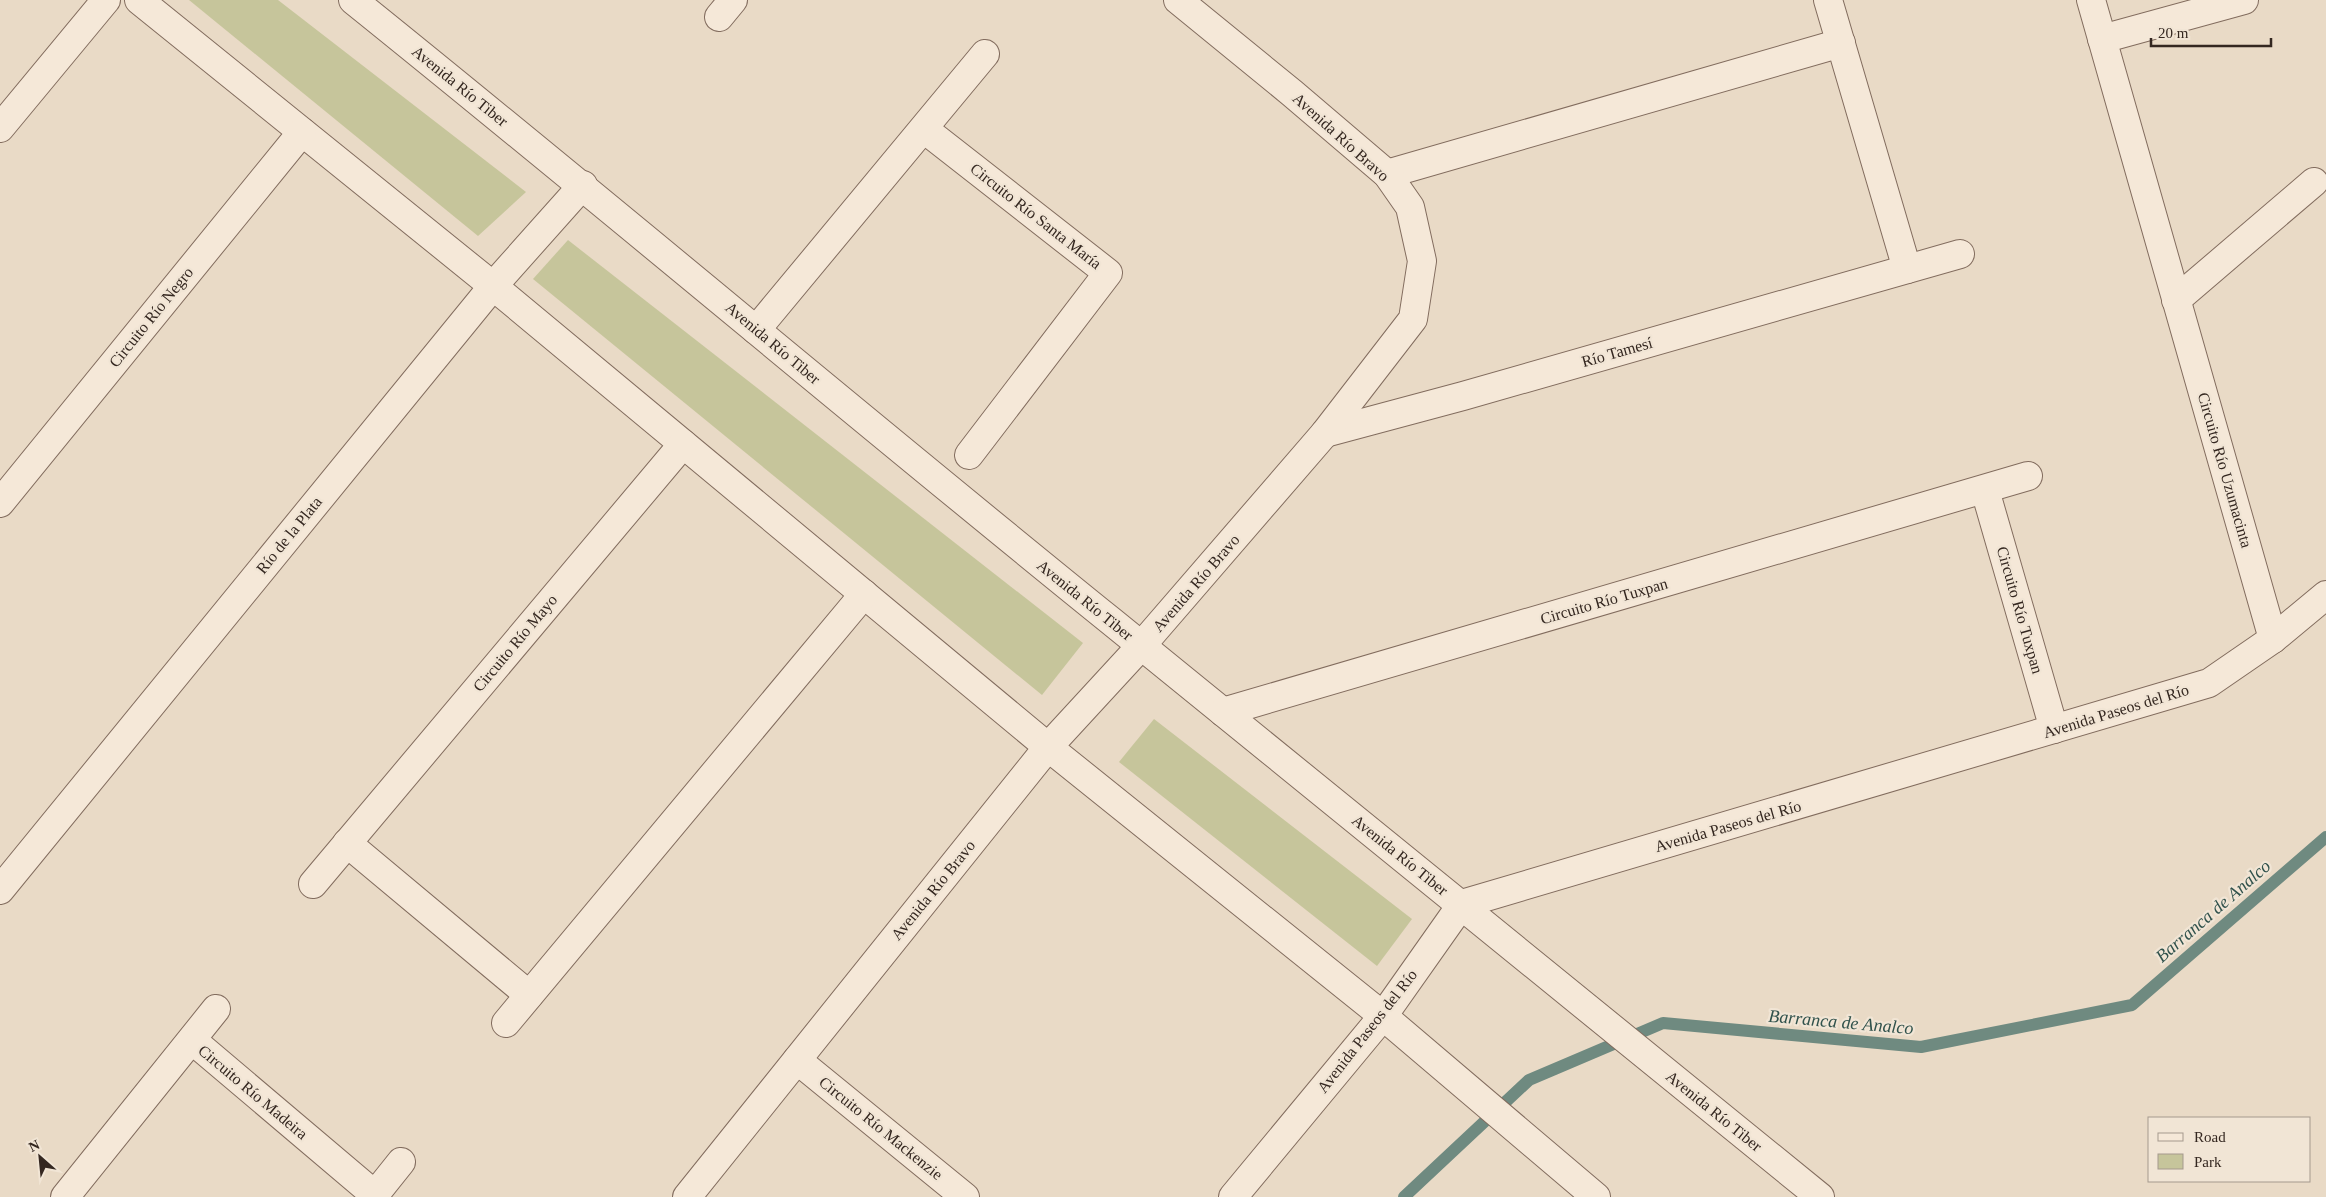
<svg xmlns="http://www.w3.org/2000/svg" width="2326" height="1197" font-family="'Times New Roman',serif">
<style>
.green{fill:#c6c59b}
.lines{fill:none;stroke-linecap:round;stroke-linejoin:round}
.stream{stroke:#6f8a80;stroke-width:12}
.minor-casing{stroke:#826c5e;stroke-width:30}
.minor{stroke:#f5e8d8;stroke-width:28}
.labels{text-anchor:middle;dominant-baseline:central;stroke-width:4.5;stroke-linejoin:round;paint-order:stroke}
.street-label{font-size:16px;fill:#342720;stroke:#f1e5d5}
.water-label{font-size:18px;font-style:italic;fill:#31524c;stroke:#f1e5d5}
</style>
<rect width="100%" height="100%" fill="#e9dac6"/>
<g class="green">
<polygon points="189,0 278,0 526,192 478,236"/>
<polygon points="568,240 1083,643 1042,695 533,279"/>
<polygon points="1154,719 1412,919 1377,966 1119,762"/>
</g>
<g class="lines">
<polyline class="stream" points="1404,1197 1529,1080 1663,1023 1921,1047 2132,1005 2326,837"/>
<defs>
<g id="minor">
<polyline points="139,0 493,286 1048,747 1383,1016 1596,1197"/>
<path d="M353 0C608 205 857 416 1111 621 1347 813 1584 1004 1820 1197"/>
<polyline points="1828,0 1907,269"/>
<polyline points="2091,0 2273,639"/>
<polyline points="719,17 733,0"/>
<polyline points="2102,39 2244,0"/>
<polyline points="0,128 106,0"/>
<polyline points="924,129 1108,273 969,455"/>
<polyline points="1387,174 1841,43"/>
<polyline points="2176,300 2314,182"/>
<polyline points="756,330 985,54"/>
<polyline points="1325,433 1463,396 1960,254"/>
<polyline points="1985,490 2054,729"/>
<polyline points="0,503 302,132"/>
<polyline points="1223,712 2028,476"/>
<polyline points="347,843 529,995"/>
<polyline points="313,884 683,444"/>
<polyline points="0,890 493,286 583,185"/>
<polyline points="506,1023 864,594"/>
<polyline points="192,1040 375,1195"/>
<polyline points="797,1060 965,1197"/>
<polyline points="65,1197 216,1009"/>
<polyline points="373,1197 401,1162"/>
<polyline points="687,1197 1048,747 1141,646 1325,433 1413,319 1422,261 1410,207 1387,174 1292,93 1178,0"/>
<polyline points="1233,1197 1383,1016 1462,904 2209,683 2273,639 2326,595"/>
</g>
</defs>
<use href="#minor" class="minor-casing"/>
<use href="#minor" class="minor"/>
</g>
<g class="labels">
<g class="street-label">
<text transform="translate(460 86) rotate(39)">Avenida Río Tiber</text>
<text transform="translate(1341 137) rotate(42)">Avenida Río Bravo</text>
<text transform="translate(1036 216) rotate(38)">Circuito Río Santa María</text>
<text transform="translate(151 317) rotate(-51)">Circuito Río Negro</text>
<text transform="translate(773 343) rotate(40)">Avenida Río Tiber</text>
<text transform="translate(1617 352) rotate(-16)">Río Tamesí</text>
<text transform="translate(2225 470) rotate(74)">Circuito Río Uzumacinta</text>
<text transform="translate(289 535) rotate(-51)">Río de la Plata</text>
<text transform="translate(1196 583) rotate(-49)">Avenida Río Bravo</text>
<text transform="translate(1085 600) rotate(39)">Avenida Río Tiber</text>
<text transform="translate(1604 601) rotate(-16)">Circuito Río Tuxpan</text>
<text transform="translate(2020 610) rotate(74)">Circuito Río Tuxpan</text>
<text transform="translate(515 643) rotate(-50)">Circuito Río Mayo</text>
<text transform="translate(2116 711) rotate(-17)">Avenida Paseos del Río</text>
<text transform="translate(1728 826) rotate(-16)">Avenida Paseos del Río</text>
<text transform="translate(1400 855) rotate(39)">Avenida Río Tiber</text>
<text transform="translate(933 890) rotate(-51)">Avenida Río Bravo</text>
<text transform="translate(1367 1031) rotate(-52)">Avenida Paseos del Río</text>
<text transform="translate(253 1092) rotate(40)">Circuito Río Madeira</text>
<text transform="translate(1714 1111) rotate(39)">Avenida Río Tiber</text>
<text transform="translate(881 1128) rotate(39)">Circuito Río Mackenzie</text>
</g>
<g class="water-label">
<text transform="translate(2213 911) rotate(-41)">Barranca de Analco</text>
<text transform="translate(1841 1022) rotate(5)">Barranca de Analco</text>
</g>
</g>
<rect x="2148" y="1117" width="162" height="65" fill="#f1e5d5" stroke="#a5998d"/>
<rect x="2158" y="1133" width="25" height="8" fill="#f5e8d8" stroke="#a5998d"/>
<text x="2194" y="1142" font-size="15" fill="#342720">Road</text>
<rect x="2158" y="1154" width="25" height="15" fill="#c6c59b" stroke="#a5998d"/>
<text x="2194" y="1167" font-size="15" fill="#342720">Park</text>
<g transform="translate(40 1157) rotate(333)" stroke="#f1e5d5" stroke-width="4" paint-order="stroke">
<path d="M0-4L9 19L0 12L-9 19Z" fill="#342720"/>
<text y="-8" font-size="14" font-weight="bold" text-anchor="middle" fill="#342720">N</text>
</g>
<path d="M2151 38v8h120v-8" fill="none" stroke="#342720" stroke-width="2.5"/>
<text x="2158" y="38" font-size="15" fill="#342720" stroke="#f1e5d5" stroke-width="4" paint-order="stroke">20 m</text>
</svg>
